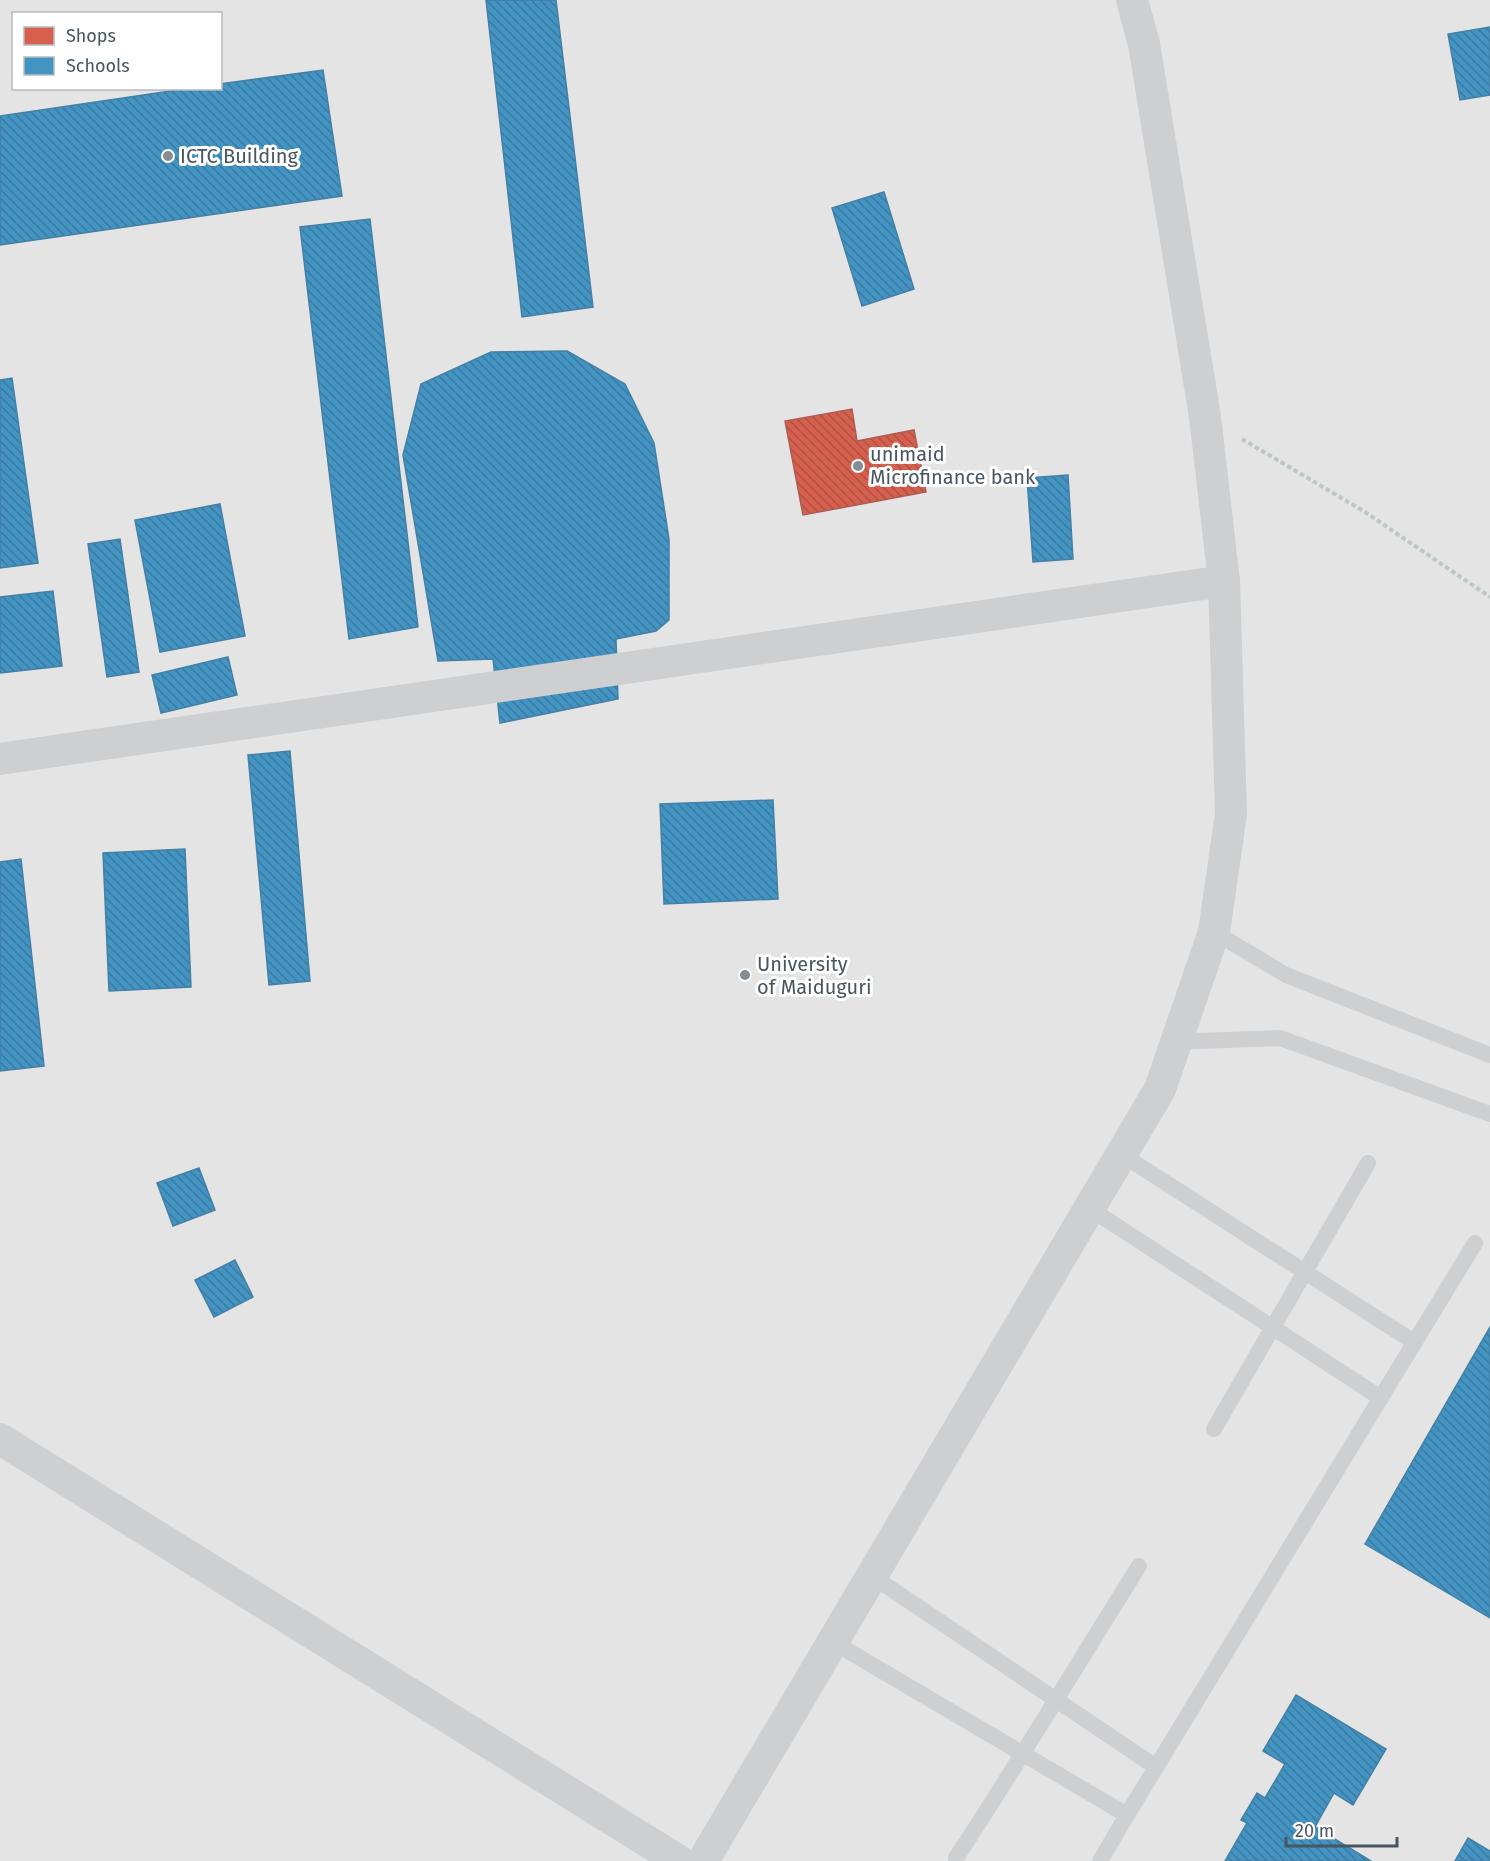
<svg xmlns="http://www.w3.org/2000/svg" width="1490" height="1861" font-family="'Fira Sans',sans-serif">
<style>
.education{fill:#e5e4e5;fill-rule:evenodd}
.shops{fill:url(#shops-back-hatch);stroke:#ac5d53;stroke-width:1.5}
.schools{fill:url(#schools-back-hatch);stroke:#4580a5;stroke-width:1.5}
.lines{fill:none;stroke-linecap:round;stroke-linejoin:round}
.path{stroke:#bac7c3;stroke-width:4;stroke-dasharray:4.5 3;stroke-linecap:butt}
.lane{stroke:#cdcfd1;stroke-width:16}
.street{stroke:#cdcfd1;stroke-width:32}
.poi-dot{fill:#848c93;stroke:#fff;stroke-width:2}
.labels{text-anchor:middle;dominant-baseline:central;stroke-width:6;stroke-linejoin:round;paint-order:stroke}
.poi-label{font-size:20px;fill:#495560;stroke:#fff;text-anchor:start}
</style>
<defs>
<pattern id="shops-back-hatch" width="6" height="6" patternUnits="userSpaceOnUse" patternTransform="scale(1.5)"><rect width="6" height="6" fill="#d6604d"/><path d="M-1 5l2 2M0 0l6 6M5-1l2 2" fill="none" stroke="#b05243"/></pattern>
<pattern id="schools-back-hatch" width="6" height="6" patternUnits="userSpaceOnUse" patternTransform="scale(1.5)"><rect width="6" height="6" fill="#4393c3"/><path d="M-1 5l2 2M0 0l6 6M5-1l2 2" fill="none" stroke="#3a7ba2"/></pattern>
</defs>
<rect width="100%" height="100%" fill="#f3f3f3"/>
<path class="education" d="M0 0H1490V1861H0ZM14 14H220V88H14Z"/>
<polygon class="shops" points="852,409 857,441 914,430 926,492 803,515 785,421"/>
<g class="schools">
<polygon points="486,0 556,0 593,307 522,317"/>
<polygon points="1490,27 1490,95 1460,100 1448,34"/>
<polygon points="323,70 342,196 0,245 0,116 191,88 220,88 220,84"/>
<polygon points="884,192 914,289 862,306 832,208"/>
<polygon points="370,219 418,627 349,639 300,227"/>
<polygon points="567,351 625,384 654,443 669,539 669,620 656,631 616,639 618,699 500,723 493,659 438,661 403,455 421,384 491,352"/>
<polygon points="12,378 38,563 0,568 0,380"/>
<polygon points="1068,475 1073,559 1033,562 1027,478"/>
<polygon points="220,504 245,636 160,652 135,520"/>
<polygon points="120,539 139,672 107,677 88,544"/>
<polygon points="53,591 62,666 0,673 0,597"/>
<polygon points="228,657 237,695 161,713 152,675"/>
<polygon points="290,751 310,981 269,985 248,755"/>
<polygon points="773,800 778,899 664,904 660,804"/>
<polygon points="185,849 191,987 109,991 103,853"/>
<polygon points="21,859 44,1066 0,1071 0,862"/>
<polygon points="199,1168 215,1210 173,1226 157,1183"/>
<polygon points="235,1260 253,1297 214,1317 195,1280"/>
<polygon points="1490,1327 1490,1618 1365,1544"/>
<polygon points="1296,1695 1386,1749 1353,1805 1334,1793 1315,1827 1371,1861 1225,1861 1247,1823 1241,1820 1257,1793 1265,1798 1285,1764 1263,1751"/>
<polygon points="1468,1838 1490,1851 1490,1861 1455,1861"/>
</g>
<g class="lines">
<polyline class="path" points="1242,439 1365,512 1490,597"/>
<g class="lane">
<polyline points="1214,932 1286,975 1490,1055"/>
<polyline points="1176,1042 1280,1038 1490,1114"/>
<polyline points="1121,1154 1414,1342"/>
<polyline points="1089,1208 1381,1398"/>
<polyline points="1214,1429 1368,1163"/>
<polyline points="872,1576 1156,1767"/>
<polyline points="833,1642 1127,1815 1100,1861"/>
<polyline points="1127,1815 1475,1243"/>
<path d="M956 1858C1019 1762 1078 1663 1139 1566"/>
</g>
<g class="street">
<polyline points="0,759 1224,581"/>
<polyline points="0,1439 679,1861"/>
<polyline points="703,1861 1160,1089 1214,932 1231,814 1224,581 1205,417 1144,44 1132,0"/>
</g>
</g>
<g class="poi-dot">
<circle cx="168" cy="156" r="6"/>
<circle cx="858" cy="466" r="6"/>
<circle cx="745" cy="975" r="6"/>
</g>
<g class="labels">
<g class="poi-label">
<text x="180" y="156">ICTC Building</text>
<text x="870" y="454">unimaid<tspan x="870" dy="23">Microfinance bank</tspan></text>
<text x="757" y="964">University<tspan x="757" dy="23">of Maiduguri</tspan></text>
</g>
</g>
<rect x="12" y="12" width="210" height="78" fill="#ffffff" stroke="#b6bbbf" stroke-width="1.5"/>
<rect x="24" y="27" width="30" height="18" fill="#d6604d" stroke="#b6bbbf" stroke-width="1.5"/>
<text x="66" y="42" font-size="18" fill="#495560">Shops</text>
<rect x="24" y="57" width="30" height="18" fill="#4393c3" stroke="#b6bbbf" stroke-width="1.5"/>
<text x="66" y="72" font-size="18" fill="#495560">Schools</text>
<path d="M1286 1837v9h111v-9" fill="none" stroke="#495560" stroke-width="3"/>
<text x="1295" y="1837" font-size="18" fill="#495560" stroke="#ffffff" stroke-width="4.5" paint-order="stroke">20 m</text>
</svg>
